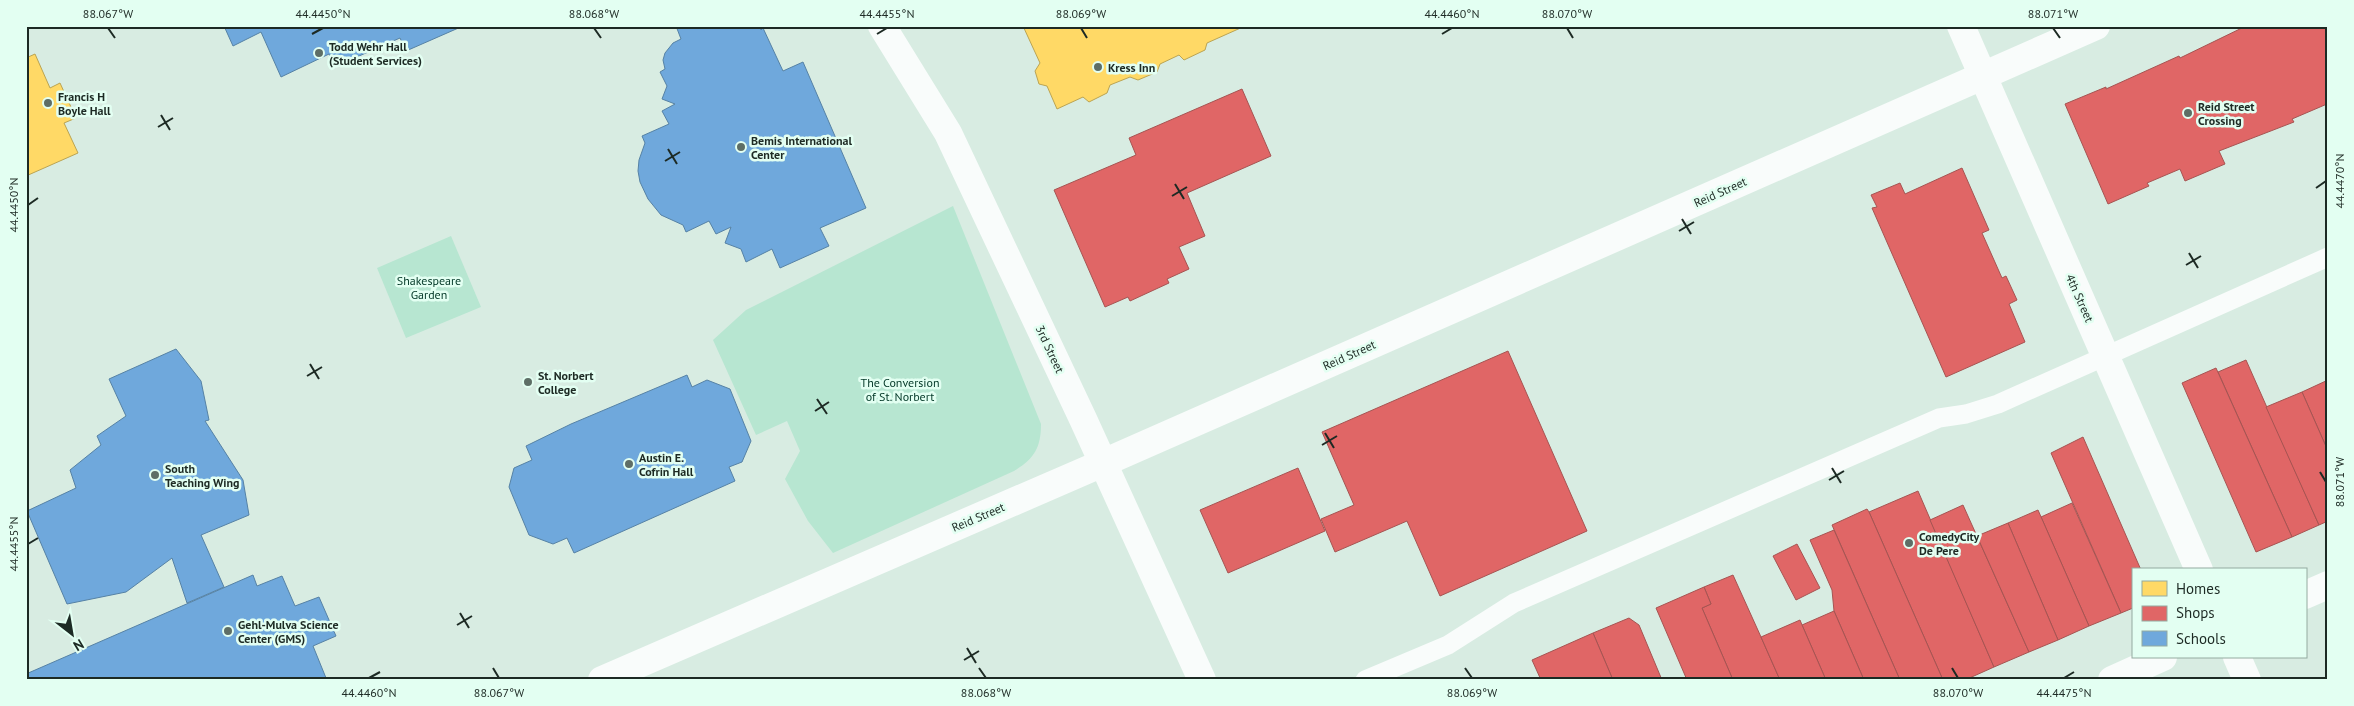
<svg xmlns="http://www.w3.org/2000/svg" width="2354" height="706" font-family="'PT Sans',sans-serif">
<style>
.green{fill:#b7e6d1}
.homes{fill:#ffd966;stroke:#bba452}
.shops{fill:#e06666;stroke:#a65452}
.schools{fill:#6fa8dc;stroke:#5682a5}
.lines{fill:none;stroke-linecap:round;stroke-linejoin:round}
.lane{stroke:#f9fcfb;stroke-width:19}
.street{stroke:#f9fcfb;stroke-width:28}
.secondary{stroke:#f9fcfb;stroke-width:28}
.ticks{fill:none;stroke:#1d2a24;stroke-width:2}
.poi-dot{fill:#5e6e66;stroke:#e3fff2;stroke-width:2}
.labels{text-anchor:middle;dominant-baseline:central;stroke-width:5;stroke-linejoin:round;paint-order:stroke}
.poi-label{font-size:12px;font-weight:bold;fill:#1d2a24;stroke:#e3fff2;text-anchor:start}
.street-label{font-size:12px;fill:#1d2a24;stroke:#e3fff2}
.park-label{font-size:12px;fill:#023726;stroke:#e3fff2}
.neatline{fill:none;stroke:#1d2a24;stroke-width:2}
.ticks-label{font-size:12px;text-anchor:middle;fill:#1d2a24}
</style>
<rect width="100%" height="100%" fill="#d8ece2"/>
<g class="green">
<path d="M953 206 1041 424C1041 448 1034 459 1014 471L833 553 808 521 785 479 800 451 787 421 756 435 713 340 746 310Z"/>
<polygon points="451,236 481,307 406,338 377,268"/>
</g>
<g class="homes">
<polygon points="1023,26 1245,26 1207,43 1205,50 1184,60 1179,55 1160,64 1157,72 1138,80 1130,77 1110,85 1107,93 1089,102 1083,97 1057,109 1047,86 1039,84 1035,71 1040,63"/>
<polygon points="35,54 50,88 60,83 76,118 64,123 78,153 26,176 26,58"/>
</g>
<g class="shops">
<polygon points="2246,26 2328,26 2328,107 2327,104 2292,119 2294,122 2219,151 2225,164 2185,181 2180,169 2147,183 2149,186 2108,204 2065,104 2106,87 2106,89 2179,56 2180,58"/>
<polygon points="1242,89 1271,156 1187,193 1205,236 1179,247 1189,269 1167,279 1169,283 1130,301 1128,297 1105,307 1054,190 1136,155 1129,138"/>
<polygon points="1962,168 1989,230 1982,233 2002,278 2006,276 2017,300 2009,304 2025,342 1946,377 1872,208 1877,207 1871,195 1900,183 1905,194"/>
<polygon points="1508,351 1587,531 1440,596 1407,521 1335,552 1321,519 1354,505 1322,432"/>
<polygon points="2246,360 2319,525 2292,537 2218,372"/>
<polygon points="2216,368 2292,537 2256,552 2182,383"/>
<polygon points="2328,380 2328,451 2302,392"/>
<polygon points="2302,392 2328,451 2328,521 2319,525 2266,407"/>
<polygon points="2083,437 2141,570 2133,570 2133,608 2121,613 2051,453"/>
<polygon points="1298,468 1325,531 1228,573 1200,510"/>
<polygon points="1918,491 1994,667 1965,680 1943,680 1869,512"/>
<polygon points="2072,503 2121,613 2089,626 2041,517"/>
<polygon points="1963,505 2029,652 1994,667 1930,520"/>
<polygon points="1867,509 1869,512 1943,680 1900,680 1832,525"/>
<polygon points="2038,510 2089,626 2058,640 2008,523"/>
<polygon points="2008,523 2058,640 2029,652 1977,536"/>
<polygon points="1834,530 1900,680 1864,680 1834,611 1832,590 1810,540"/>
<polygon points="1797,544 1820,588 1796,600 1773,556"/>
<polygon points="1733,575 1761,637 1780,680 1733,680 1702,608 1711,604 1704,587"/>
<polygon points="1704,587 1711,604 1702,608 1733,680 1687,680 1656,608"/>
<polygon points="1834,611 1864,680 1826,680 1802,625"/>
<polygon points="1629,618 1639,625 1662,680 1613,680 1593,633"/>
<polygon points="1800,620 1802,625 1826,680 1780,680 1761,637"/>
<polygon points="1593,633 1613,680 1541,680 1532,660"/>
</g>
<g class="schools">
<polygon points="224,26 463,26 406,51 400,38 334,67 329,54 281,77 261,32 233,46"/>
<polygon points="676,26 759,26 761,30 763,28 783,71 803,62 866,208 820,228 829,246 780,268 772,249 746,262 741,249 725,243 731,227 716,234 709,221 686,232 683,225 661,215 648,199 640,182 638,171 639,160 645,143 642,136 669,124 662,111 675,104 662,99 667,86 660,72 665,69 663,60 665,53 673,43 681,39"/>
<polygon points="176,349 201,381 209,420 205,421 243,480 249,515 201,535 224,587 187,603 172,558 126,592 67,604 27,511 76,488 70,470 101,445 97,436 126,416 109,379"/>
<polygon points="687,375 692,387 707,380 730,389 751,441 742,462 729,467 735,481 574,553 567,538 553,544 529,535 509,487 514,468 532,460 526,446 571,424"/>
<polygon points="253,575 257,586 282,576 295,606 319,597 336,636 313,646 326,678 26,680 26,674"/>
</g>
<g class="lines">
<polyline class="lane" points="1365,680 1448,645 1514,603 1939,418 1966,414 1998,404 2328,257"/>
<g class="street">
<polyline points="1961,26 2199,570"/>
<polyline points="2237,657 2247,680"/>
<polyline points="602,680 1103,463"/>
</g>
<g class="secondary">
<polyline points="882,26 948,133 1083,419 1202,680"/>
<polyline points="1103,463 2096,26"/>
<polyline points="2305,595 2328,585"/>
<polyline points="2112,680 2163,657"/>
</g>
</g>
<path class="ticks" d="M108 28 115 38M594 28 601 38M1081 28 1087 38M1567 28 1573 38M2053 28 2060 38M312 34 323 28M877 34 887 28M1442 34 1452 28M161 115 170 130M158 127 173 118M668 149 677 164M665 161 680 152M1175 184 1184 199M2316 188 2326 181M1172 196 1187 187M28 205 38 198M1682 219 1691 234M1679 231 1694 222M2189 253 2198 268M2186 265 2201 256M310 364 319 379M307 376 322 367M817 399 827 414M815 411 829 402M1325 433 1334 448M1322 445 1337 436M1832 468 1841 483M2320 472 2326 482M1829 480 1844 471M28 544 38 538M460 613 469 628M457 625 472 616M967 648 976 663M964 660 979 651M493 668 499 678M979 668 986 678M1465 668 1472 678M1952 668 1958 678M369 678 380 672M2064 678 2074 672"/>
<g class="poi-dot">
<circle cx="319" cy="53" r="5"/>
<circle cx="1098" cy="67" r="5"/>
<circle cx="48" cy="103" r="5"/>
<circle cx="2188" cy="113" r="5"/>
<circle cx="741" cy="147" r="5"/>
<circle cx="528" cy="382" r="5"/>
<circle cx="629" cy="464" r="5"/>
<circle cx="155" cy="475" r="5"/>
<circle cx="1909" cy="543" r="5"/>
<circle cx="228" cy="631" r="5"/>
</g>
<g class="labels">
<g class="poi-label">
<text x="329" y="46">Todd Wehr Hall<tspan x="329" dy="14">(Student Services)</tspan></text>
<text x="1108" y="67">Kress Inn</text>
<text x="58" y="96">Francis H<tspan x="58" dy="14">Boyle Hall</tspan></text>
<text x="2198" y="106">Reid Street<tspan x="2198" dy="14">Crossing</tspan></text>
<text x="751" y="140">Bemis International<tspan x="751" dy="14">Center</tspan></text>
<text x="538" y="375">St. Norbert<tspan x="538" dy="14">College</tspan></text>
<text x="639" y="457">Austin E.<tspan x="639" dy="14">Cofrin Hall</tspan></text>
<text x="165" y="468">South<tspan x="165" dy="14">Teaching Wing</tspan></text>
<text x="1919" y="536">ComedyCity<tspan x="1919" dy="14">De Pere</tspan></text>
<text x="238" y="624">Gehl-Mulva Science<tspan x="238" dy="14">Center (GMS)</tspan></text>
</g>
<g class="street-label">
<text transform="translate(1720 192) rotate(-24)">Reid Street</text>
<text transform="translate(2080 298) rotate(66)">4th Street</text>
<text transform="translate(1050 349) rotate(65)">3rd Street</text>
<text transform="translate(1349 355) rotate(-24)">Reid Street</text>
<text transform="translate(978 517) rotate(-23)">Reid Street</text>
</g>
<g class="park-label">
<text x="429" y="280">Shakespeare<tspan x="429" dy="14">Garden</tspan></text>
<text x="900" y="382">The Conversion<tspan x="900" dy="14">of St. Norbert</tspan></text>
</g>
</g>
<rect width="2354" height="706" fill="none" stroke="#e3fff2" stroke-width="55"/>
<rect x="2132" y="568" width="175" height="90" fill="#e3fff2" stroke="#94aaa0"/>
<rect x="2142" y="581" width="25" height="15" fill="#ffd966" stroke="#94aaa0"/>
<text x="2176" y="594" font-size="15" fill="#1d2a24">Homes</text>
<rect x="2142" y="606" width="25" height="15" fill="#e06666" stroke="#94aaa0"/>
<text x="2176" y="618" font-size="15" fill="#1d2a24">Shops</text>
<rect x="2142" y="631" width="25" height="15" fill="#6fa8dc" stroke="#94aaa0"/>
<text x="2176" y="644" font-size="15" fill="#1d2a24">Schools</text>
<g transform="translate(72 634) rotate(149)" stroke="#e3fff2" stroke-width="4" paint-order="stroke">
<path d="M0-4L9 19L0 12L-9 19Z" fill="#1d2a24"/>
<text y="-8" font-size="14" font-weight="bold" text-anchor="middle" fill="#1d2a24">N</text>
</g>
<rect x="28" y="28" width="2298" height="650" class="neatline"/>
<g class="ticks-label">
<text x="108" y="18">88.067°W</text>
<text x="323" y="18">44.4450°N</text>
<text x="594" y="18">88.068°W</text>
<text x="887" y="18">44.4455°N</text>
<text x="1081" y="18">88.069°W</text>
<text x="1452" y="18">44.4460°N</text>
<text x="1567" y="18">88.070°W</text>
<text x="2053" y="18">88.071°W</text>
<text transform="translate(2340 181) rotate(-90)" y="4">44.4470°N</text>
<text transform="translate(14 205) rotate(-90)" y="4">44.4450°N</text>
<text transform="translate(2340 482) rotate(-90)" y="4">88.071°W</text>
<text transform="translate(14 544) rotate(-90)" y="4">44.4455°N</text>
<text x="369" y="697">44.4460°N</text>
<text x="499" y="697">88.067°W</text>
<text x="986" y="697">88.068°W</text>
<text x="1472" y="697">88.069°W</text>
<text x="1958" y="697">88.070°W</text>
<text x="2064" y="697">44.4475°N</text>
</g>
</svg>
